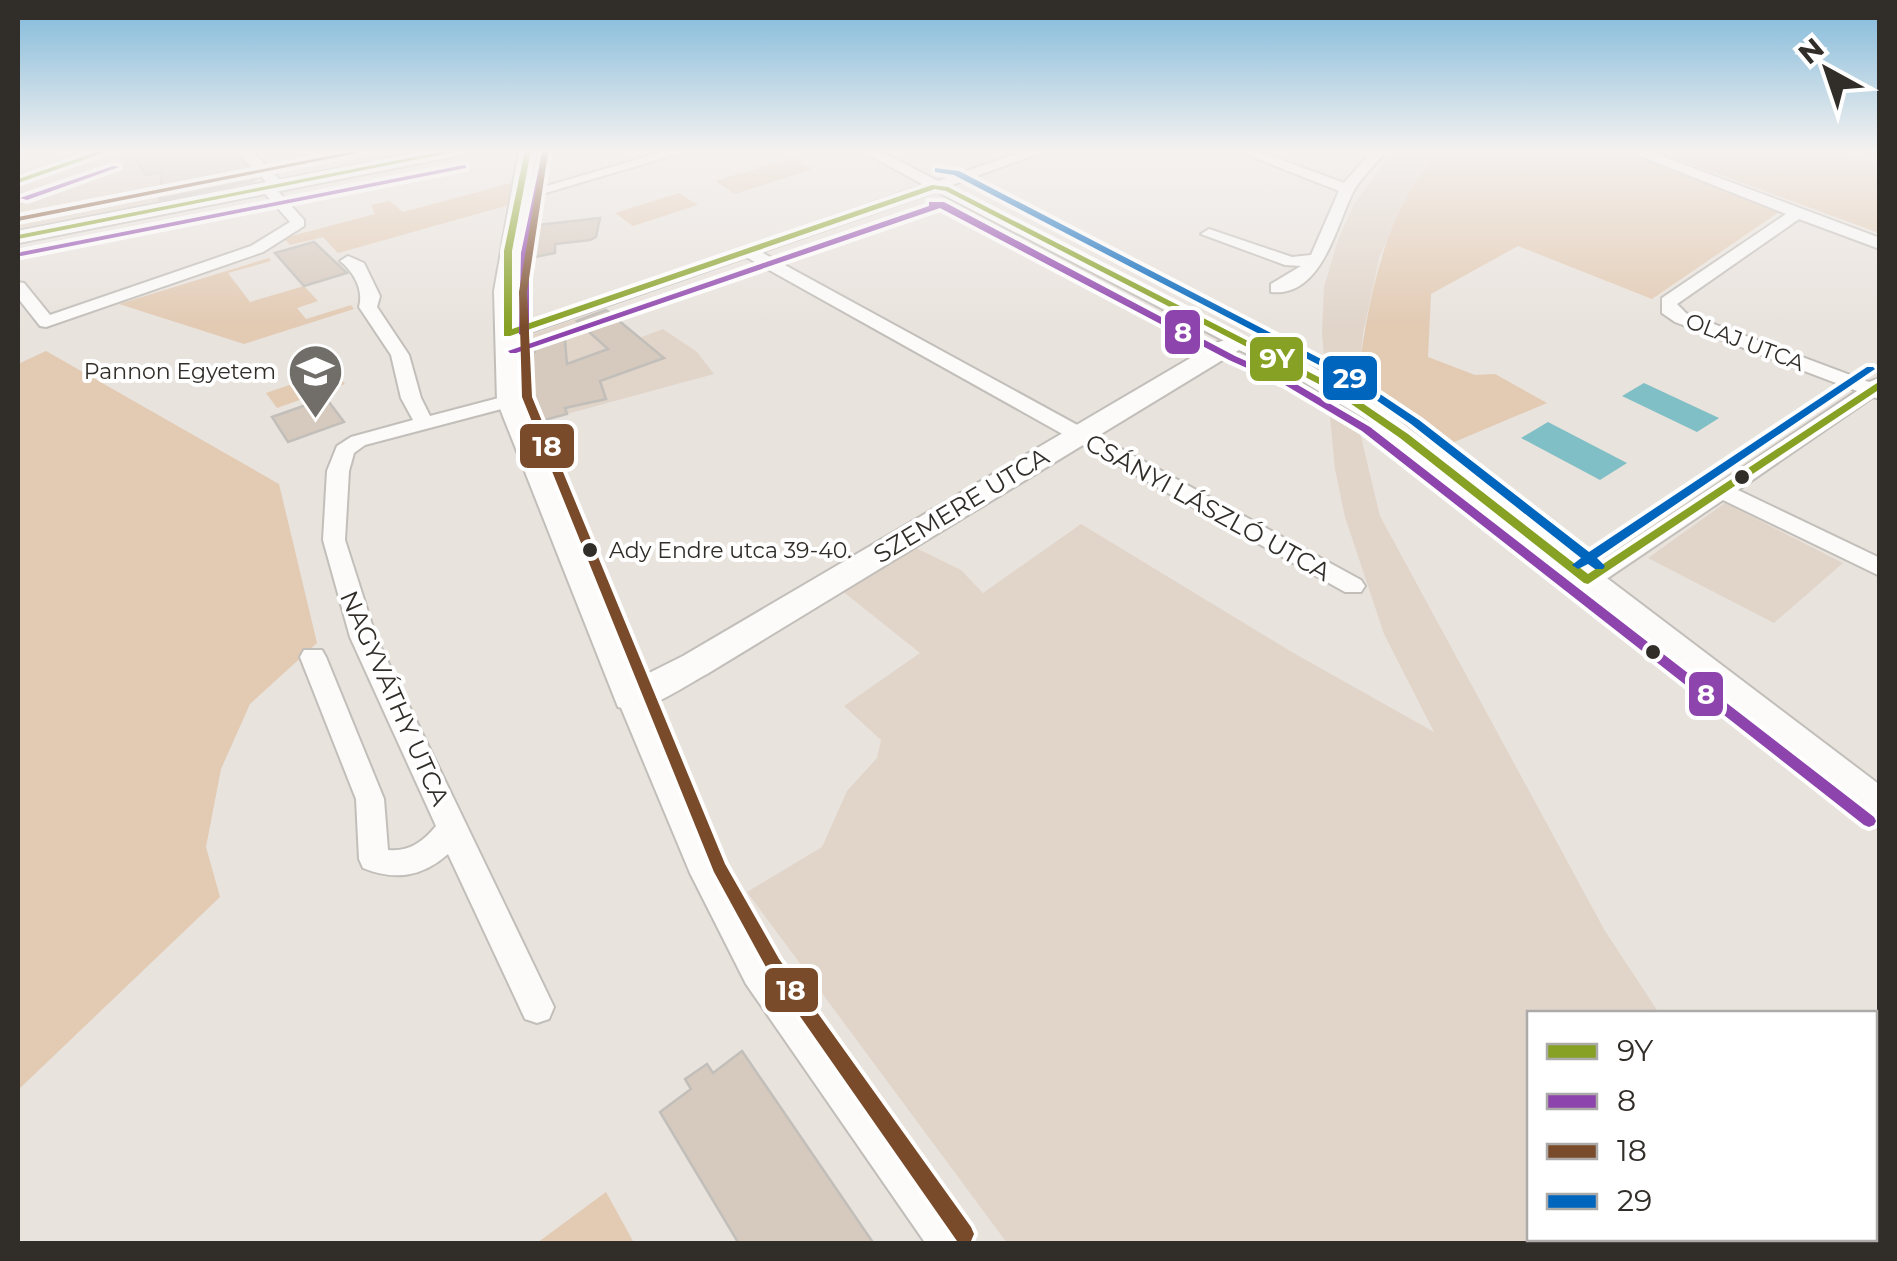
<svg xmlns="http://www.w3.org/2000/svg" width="1897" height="1261" font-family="Montserrat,sans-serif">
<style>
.built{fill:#e1d5ca}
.green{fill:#e2cab3}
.water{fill:#80bfc5}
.building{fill:#d6cabe;stroke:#c2beb9;stroke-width:2.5}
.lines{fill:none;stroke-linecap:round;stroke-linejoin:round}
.minor-casing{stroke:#c2beb9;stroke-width:4}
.major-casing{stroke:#c2beb9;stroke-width:4}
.minor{fill:#fcfbfa;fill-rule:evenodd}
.major{fill:#fcfbfa;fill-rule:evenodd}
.bus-1-casing{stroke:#fff;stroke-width:8}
.bus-2-casing{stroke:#fff;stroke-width:8}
.bus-3-casing{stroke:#fff;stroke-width:8}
.bus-4-casing{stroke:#fff;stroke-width:8}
.bus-1{fill:#86a124;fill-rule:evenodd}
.bus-2{fill:#8e44ad;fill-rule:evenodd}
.bus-3{fill:#7a4b2a;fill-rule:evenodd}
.bus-4{fill:#0065bd;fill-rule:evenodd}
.bus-dot{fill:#312d29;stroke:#fff;stroke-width:4}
.labels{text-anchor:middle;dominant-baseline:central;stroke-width:8;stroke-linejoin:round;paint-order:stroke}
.far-street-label{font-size:22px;fill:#312d29;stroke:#fff}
.far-poi-label{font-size:22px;fill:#312d29;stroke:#fff;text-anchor:end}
.bus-label{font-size:22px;fill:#312d29;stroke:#fff;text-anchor:start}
.street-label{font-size:25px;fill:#312d29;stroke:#fff}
.line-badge{stroke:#fff;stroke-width:4}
.badge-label{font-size:28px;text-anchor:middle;font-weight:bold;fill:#fff}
</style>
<rect width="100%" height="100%" fill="#e9e3dd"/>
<g class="built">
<polygon points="119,150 235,150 261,178 246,190 18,234 18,184"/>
<polygon points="1394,150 1441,150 1412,194 1380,255 1363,333 1356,416 1380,516 1605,931 1659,1013 1530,1014 1530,1238 1812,1238 1815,1243 1007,1243 747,892 822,847 847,791 877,758 881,740 844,706 920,653 841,590 912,546 961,570 983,593 1081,524 1290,651 1434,732 1384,634 1345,517 1335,469 1322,334 1324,287 1337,243 1354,204"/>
<polygon points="604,309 639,338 663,329 697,352 714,374 541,421 519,339"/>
<polygon points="1725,503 1843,563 1774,623 1648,558"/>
</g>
<g class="green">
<path d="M1441 150H1620L1779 212 1652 299 1518 246 1431 294 1428 357 1475 375 1495 374 1547 403 1433 451 1356 393C1366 312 1381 212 1441 150Z"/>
<polygon points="1653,150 1801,150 1879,162 1879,233"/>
<polygon points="791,158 812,169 735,194 715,181"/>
<polygon points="511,183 509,205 338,253 323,237 290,245 284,238 375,214 371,205 390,201 403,212"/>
<polygon points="679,193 698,205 633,226 615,213"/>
<polygon points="269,258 271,261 228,273 250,302 304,286 318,301 297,308 306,319 351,305 354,309 244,344 119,304"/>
<polygon points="46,351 279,484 317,643 250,704 221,769 206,847 220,897 18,1090 18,364"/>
<polygon points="333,370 345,384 277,408 266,393"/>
<polygon points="606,1192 634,1243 537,1243"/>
</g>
<g class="water">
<polygon points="1644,383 1719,418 1697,432 1622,396"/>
<polygon points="1548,422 1627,463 1600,480 1521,438"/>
</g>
<g class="building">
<polygon points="153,150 232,150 256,177 252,181 160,200 162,172 146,175 134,157"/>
<polygon points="600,218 596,237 590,240 555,244 555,253 525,259 530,226"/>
<polygon points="314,242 347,273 304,286 275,253"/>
<polygon points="606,310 664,358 600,381 606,399 565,408 567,414 541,421 524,355 535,352 532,342 564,329 567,364 608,349 577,321"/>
<polygon points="326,398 344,422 288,442 272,417"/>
<polygon points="742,1051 874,1244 739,1244 660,1112 691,1089 685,1079 707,1064 713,1073"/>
</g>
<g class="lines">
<defs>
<g id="minor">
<polygon points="95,150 116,150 18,185 18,176"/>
<polygon points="236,150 251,150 283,183 283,189 277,190 304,220 304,226 263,252 46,327 40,326 18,298 18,282 24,283 50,315 251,246 290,222 260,188 268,184"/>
<polygon points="669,150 691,150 525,199 513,196"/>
<polygon points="860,150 878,150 938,181 1027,150 1048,150 949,186 1249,342 1240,347 1234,346 936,191 761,252 1361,580 1365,586 1361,592 1345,592 746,257 513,338 507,339 498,334 924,185"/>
<path d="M1235 150H1255L1344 183 1373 150H1387C1376 164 1360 178 1352 194 1336 227 1321 298 1271 292V284L1301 266 1285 265 1201 234 1209 229 1292 257 1311 255 1339 191Z"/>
<polygon points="1625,150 1645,150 1880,238 1880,249 1799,219 1677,304 1687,314 1869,382 1880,378 1880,399 1873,397 1738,490 1880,558 1880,576 1723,500 1596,586 1580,586 1576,580 1857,391 1675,322 1662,313 1662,298 1786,214"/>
<path d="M348 256 364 263 380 296 377 307 409 355 421 398 430 416 510 395 520 401 517 405 365 445 354 453 349 471 345 540 376 637 554 1007 549 1019 537 1023 525 1019 448 854C422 877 395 881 363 868L359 859 356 799 300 657 304 650H322L326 657 384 799 388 850C409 852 423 842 436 826L350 637 323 540 327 471 337 446 351 437 413 420 401 398 391 355 359 307C364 289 353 271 340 261Z"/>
<polygon points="630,688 639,691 643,698 716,863 770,962 964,1230 970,1244 926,1244 746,984 690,873 617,698 621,691"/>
<polygon points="1874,1224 1880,1244 1844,1244 1842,1238 1874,1238"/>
</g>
<g id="major">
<polygon points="433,150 470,150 461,155 18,243 18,231"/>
<path d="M519 150H537L516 291 523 401 639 678 683 656 1216 343 1240 335 1305 362 1385 410 1880 785V823L1867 818 1367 420 1287 372 1239 350 707 674C682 687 645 716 618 707L497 401 494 291Z"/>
</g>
</defs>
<use href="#minor" class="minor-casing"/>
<use href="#major" class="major-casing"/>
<use href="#minor" class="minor"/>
<use href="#major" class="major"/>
<defs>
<g id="bus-1">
<polygon points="102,150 112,150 18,183 18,179"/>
<polygon points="450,150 464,150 18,239 18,235"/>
<polygon points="525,150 531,150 512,251 512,329 932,185 948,187 1340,388 1408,434 1588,574 1880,381 1880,389 1588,584 1584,583 1400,438 1334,392 946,191 935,189 510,336 504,336 504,251"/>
</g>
<g id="bus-2">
<polygon points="545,151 548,153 529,253 529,334 524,337 519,334 521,253 542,153"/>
<polygon points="464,165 466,166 466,168 21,256 18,255 21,252"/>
<polygon points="113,166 119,167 27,200 20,198"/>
<polygon points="929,202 944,202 1235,356 1291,381 1370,427 1874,817 1876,821 1874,825 1869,827 1864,825 1362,431 1285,385 1229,360 940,208 516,353 510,353 508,351 929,206"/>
</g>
<g id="bus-3">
<polygon points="359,150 373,150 18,221 18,217"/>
<polygon points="545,151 548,153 527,292 532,397 725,864 779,959 971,1227 974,1234 971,1241 965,1244 957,1241 767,969 714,872 522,397 519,292 542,153"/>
</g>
<polygon id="bus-4" points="935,168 959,171 1350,374 1419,420 1589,552 1867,367 1873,367 1875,369 1597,558 1605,566 1603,569 1595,569 1588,564 1578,569 1572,565 1581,558 1411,424 1344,378 954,175 935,172"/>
</defs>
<use href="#bus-1" class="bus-1-casing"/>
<use href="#bus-2" class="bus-2-casing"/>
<use href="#bus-3" class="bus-3-casing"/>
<use href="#bus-4" class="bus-4-casing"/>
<use href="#bus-1" class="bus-1"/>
<use href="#bus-2" class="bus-2"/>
<use href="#bus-3" class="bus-3"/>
<use href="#bus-4" class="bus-4"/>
</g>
<linearGradient id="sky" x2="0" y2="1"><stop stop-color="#7eb8da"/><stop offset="0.46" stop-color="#f5f2f0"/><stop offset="1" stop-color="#f5f2f0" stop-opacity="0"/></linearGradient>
<rect width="1897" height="327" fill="url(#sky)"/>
<defs>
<symbol id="university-pin" viewBox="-11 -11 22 30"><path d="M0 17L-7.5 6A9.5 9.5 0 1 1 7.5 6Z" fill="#716d68" stroke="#fff"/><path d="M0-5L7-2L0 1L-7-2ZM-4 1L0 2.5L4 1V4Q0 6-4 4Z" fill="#fff"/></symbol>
</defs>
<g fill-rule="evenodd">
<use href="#university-pin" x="284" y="340" width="63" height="86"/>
</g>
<g class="bus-dot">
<circle cx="1742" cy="477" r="9"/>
<circle cx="590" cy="550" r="9"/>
<circle cx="1653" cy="652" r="9"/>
</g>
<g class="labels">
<g class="far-street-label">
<text transform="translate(1745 342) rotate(21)">OLAJ UTCA</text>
</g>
<g class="far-poi-label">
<text x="276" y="371">Pannon Egyetem</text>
</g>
<g class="bus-label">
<text x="609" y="550">Ady Endre utca 39-40.</text>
</g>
<g class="street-label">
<text transform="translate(961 505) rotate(-31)">SZEMERE UTCA</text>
<text transform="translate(1208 507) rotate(29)">CSÁNYI LÁSZLÓ UTCA</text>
<text transform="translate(395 698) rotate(66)">NAGYVÁTHY UTCA</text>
</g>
</g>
<g class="line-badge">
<rect x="1163" y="308" width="39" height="48" rx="10" fill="#8e44ad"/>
<rect x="1248" y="335" width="57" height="48" rx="10" fill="#86a124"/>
<rect x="1321" y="354" width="58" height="48" rx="10" fill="#0065bd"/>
<rect x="518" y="422" width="58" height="48" rx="10" fill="#7a4b2a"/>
<rect x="1687" y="670" width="38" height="48" rx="10" fill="#8e44ad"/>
<rect x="763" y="966" width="57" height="48" rx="10" fill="#7a4b2a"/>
</g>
<g class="badge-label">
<text x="1183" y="342">8</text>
<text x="1277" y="368">9Y</text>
<text x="1350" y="388">29</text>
<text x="547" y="456">18</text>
<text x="1706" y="704">8</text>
<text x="791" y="1000">18</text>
</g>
<rect width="1897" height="1261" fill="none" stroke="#312d29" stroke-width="40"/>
<rect x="1527" y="1011" width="350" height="230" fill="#ffffff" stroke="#adaba9" stroke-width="2.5"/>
<rect x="1547" y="1044" width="50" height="15" fill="#86a124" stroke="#adaba9" stroke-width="2.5"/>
<text x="1617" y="1061" font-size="30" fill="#312d29">9Y</text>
<rect x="1547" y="1094" width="50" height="15" fill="#8e44ad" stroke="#adaba9" stroke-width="2.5"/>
<text x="1617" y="1111" font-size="30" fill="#312d29">8</text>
<rect x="1547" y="1144" width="50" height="15" fill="#7a4b2a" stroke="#adaba9" stroke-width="2.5"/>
<text x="1617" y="1161" font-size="30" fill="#312d29">18</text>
<rect x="1547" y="1194" width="50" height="15" fill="#0065bd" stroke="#adaba9" stroke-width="2.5"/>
<text x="1617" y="1211" font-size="30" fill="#312d29">29</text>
<g transform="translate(1827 70) rotate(320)" stroke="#ffffff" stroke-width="8" paint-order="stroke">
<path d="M0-8L18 38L0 25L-18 38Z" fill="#312d29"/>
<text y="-15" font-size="28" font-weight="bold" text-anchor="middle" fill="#312d29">N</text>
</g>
</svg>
